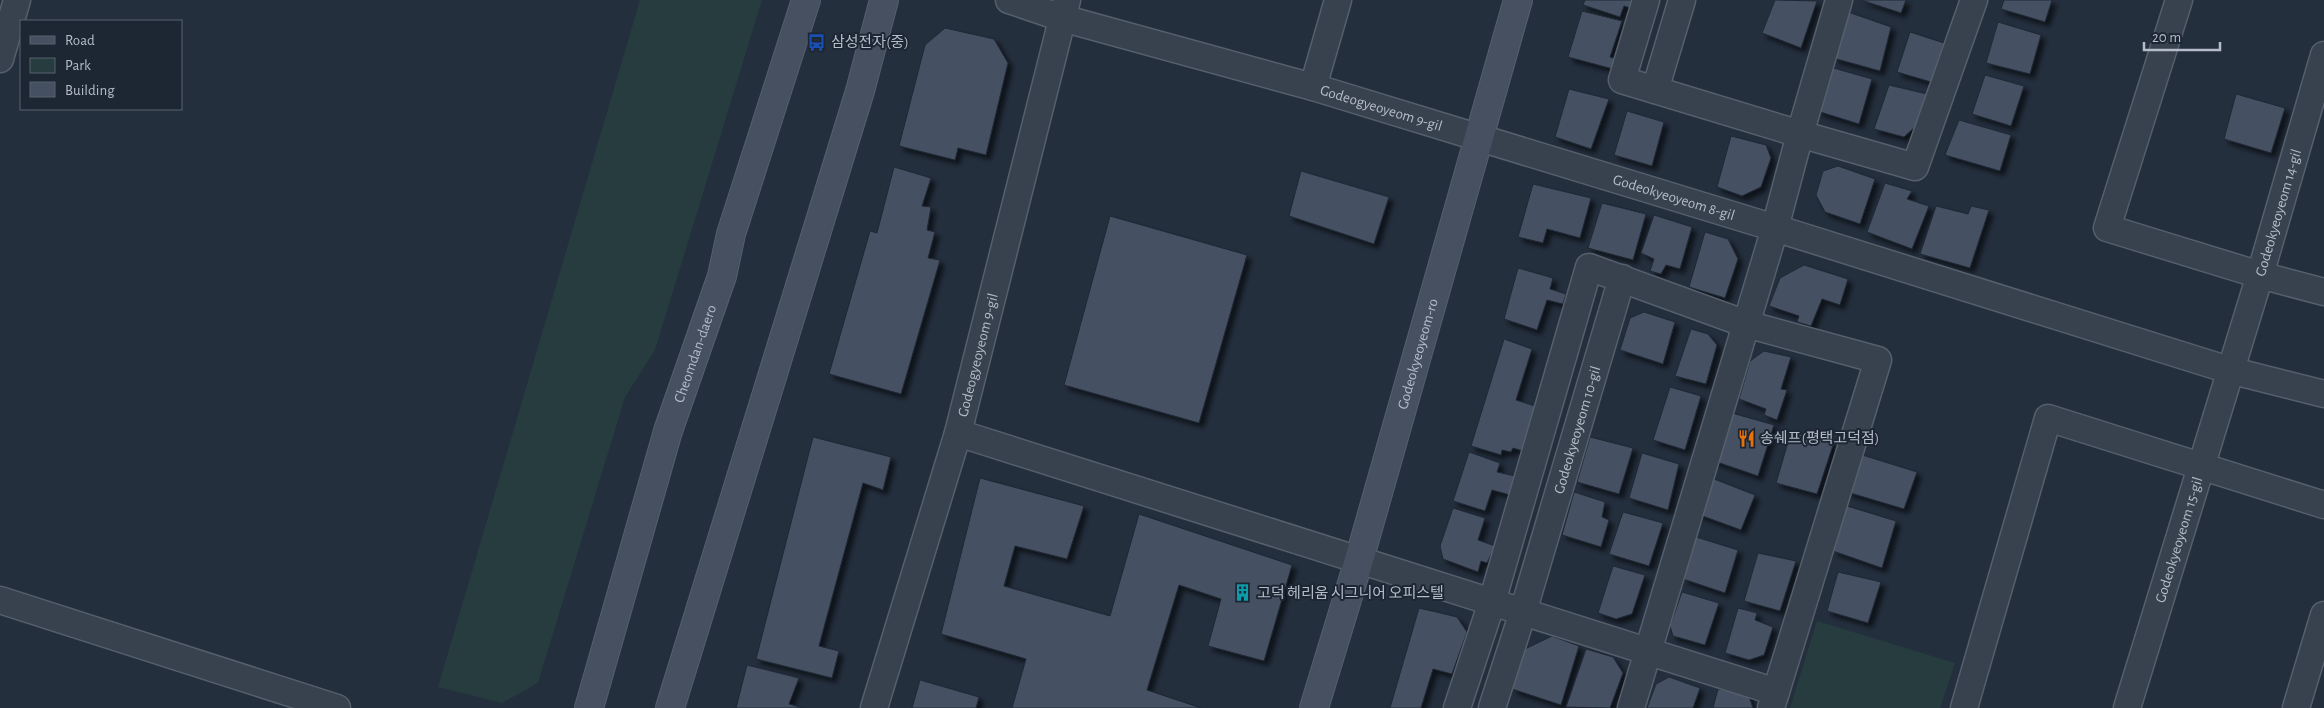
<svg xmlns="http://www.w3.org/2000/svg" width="2324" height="708" font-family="'Alegreya Sans','Noto Sans KR',sans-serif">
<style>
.green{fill:#263c3f}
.building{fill:#455162;stroke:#1f2835;filter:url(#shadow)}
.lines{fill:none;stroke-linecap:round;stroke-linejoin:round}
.street-casing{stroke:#565f6c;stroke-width:29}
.secondary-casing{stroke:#565f6c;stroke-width:30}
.street{stroke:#38414e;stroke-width:26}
.secondary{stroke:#465061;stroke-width:28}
.labels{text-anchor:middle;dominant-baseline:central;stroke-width:4;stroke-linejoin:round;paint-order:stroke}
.poi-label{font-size:15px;fill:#b4bcc9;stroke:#1d2633;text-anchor:start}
.street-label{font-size:15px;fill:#b4bcc9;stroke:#1d2633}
</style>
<defs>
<filter id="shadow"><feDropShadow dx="4.5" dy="4.5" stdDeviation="2.5" flood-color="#0009"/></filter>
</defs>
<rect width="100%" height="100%" fill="#242f3e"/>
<g class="green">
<polygon points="640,0 762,0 655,350 625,397 538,683 502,703 438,687"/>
<polygon points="1817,621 1955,663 1940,708 1790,708"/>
</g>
<g class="building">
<polygon points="1585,0 1637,0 1634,9 1624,6 1620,17 1583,5"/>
<polygon points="1775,0 1817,1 1801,48 1762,33"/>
<polygon points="1861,0 1906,0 1901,13"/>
<polygon points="2004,0 2052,0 2045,22 2001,9"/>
<polygon points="1582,11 1622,21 1610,57 1616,59 1613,69 1568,57"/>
<polygon points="1848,12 1891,27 1880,71 1833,58"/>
<polygon points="1998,22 2041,35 2030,74 1986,63"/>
<polygon points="945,28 994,39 1008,63 986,155 958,148 955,160 899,146 925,45"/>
<polygon points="1910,32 1944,43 1931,82 1897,72"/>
<polygon points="1830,67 1872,79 1859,124 1817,111"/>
<polygon points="1985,75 2024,86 2011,126 1972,114"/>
<polygon points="1889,85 1927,94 1918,124 1904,137 1874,129"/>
<polygon points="1569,89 1609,99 1591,149 1555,137"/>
<polygon points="2236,94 2285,108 2271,153 2224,139"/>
<polygon points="1627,111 1664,122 1652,166 1614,155"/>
<polygon points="1959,120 2011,135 2000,171 1945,155"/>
<polygon points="1731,136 1766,145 1771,158 1761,187 1742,196 1717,187"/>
<polygon points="1838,166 1875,179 1860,224 1825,212 1816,195 1823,171"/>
<polygon points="894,167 931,178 922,206 931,207 927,230 935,232 928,258 940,260 901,394 829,374 870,231 877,233"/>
<polygon points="1301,171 1389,197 1374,244 1289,216"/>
<polygon points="1885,183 1912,191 1907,199 1929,206 1912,249 1867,232"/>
<polygon points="1533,184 1591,198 1580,238 1547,229 1543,243 1518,237"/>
<polygon points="1602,203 1646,214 1633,260 1588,248"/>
<polygon points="1936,206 1968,214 1971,206 1989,210 1970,268 1920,254"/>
<polygon points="1654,215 1692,227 1680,269 1666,265 1661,274 1650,271 1654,259 1641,253"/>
<polygon points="1110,216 1247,255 1199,423 1064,385"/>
<polygon points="1705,232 1728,239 1738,259 1725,298 1689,287"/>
<polygon points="1804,265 1848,279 1840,305 1822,299 1811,326 1797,322 1799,316 1769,306 1780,278"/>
<polygon points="1518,268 1553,278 1550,289 1566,294 1563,304 1547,300 1537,330 1504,319"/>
<polygon points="1644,312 1675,322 1663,364 1620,350 1630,318"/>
<polygon points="1691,329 1708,334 1717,345 1706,384 1675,376"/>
<polygon points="1504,339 1532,349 1516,400 1538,407 1523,451 1513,448 1511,452 1502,450 1501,455 1471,446"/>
<polygon points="1764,351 1791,357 1781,389 1787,390 1777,420 1764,415 1766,409 1739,399 1750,361"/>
<polygon points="1670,387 1701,396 1685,450 1653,440"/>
<polygon points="1725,411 1774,425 1758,476 1708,459"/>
<polygon points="1791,432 1834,442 1817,494 1776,483"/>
<polygon points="813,437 891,457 883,490 863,483 819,646 839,651 832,678 756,659"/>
<polygon points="1590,437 1633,448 1619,494 1577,482"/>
<polygon points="1469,452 1500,463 1497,472 1515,476 1510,495 1492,490 1485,511 1453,501"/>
<polygon points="1642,453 1679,464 1668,510 1629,498"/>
<polygon points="1859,454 1917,472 1904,509 1847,492"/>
<polygon points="1709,477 1755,495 1741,530 1697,514"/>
<polygon points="980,478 1084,506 1067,559 1015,546 1004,586 1110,616 1139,514 1292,565 1264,661 1208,646 1221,599 1179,585 1147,690 1201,708 1012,708 1026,659 941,634"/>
<polygon points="1574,492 1605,502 1602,517 1609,520 1601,547 1562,535"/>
<polygon points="1847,506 1896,521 1882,568 1833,551"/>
<polygon points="1453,508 1485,518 1478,540 1495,546 1487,563 1481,561 1478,572 1443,559 1440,546"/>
<polygon points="1623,512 1663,523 1649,566 1609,554"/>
<polygon points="1696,537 1738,550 1725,593 1683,579"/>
<polygon points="1758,553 1796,561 1780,611 1744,601"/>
<polygon points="1613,566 1645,575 1632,614 1616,619 1598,613"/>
<polygon points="1838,572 1881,582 1868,623 1827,611"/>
<polygon points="1682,592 1719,603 1705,645 1673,636 1670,626"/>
<polygon points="1419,608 1457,617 1467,632 1452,674 1433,669 1421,708 1390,708"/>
<polygon points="1738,608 1757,613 1755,620 1773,627 1764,655 1749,660 1725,653"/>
<polygon points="1552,636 1579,646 1561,705 1512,689 1525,649"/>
<polygon points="1586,649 1613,657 1623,673 1610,708 1566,707"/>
<polygon points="747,665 799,678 789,704 803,708 736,708"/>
<polygon points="1669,677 1700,688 1693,708 1647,708 1656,684"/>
<polygon points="920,680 979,697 976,708 912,708"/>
<polygon points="1718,689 1748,693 1753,708 1713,708"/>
</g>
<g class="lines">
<defs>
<g id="street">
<polyline points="1009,0 1062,18 1313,87"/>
<path id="s1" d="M1338 0 1313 87 1775 228 1800 134 1622 80 1646 0"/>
<polyline points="1839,0 1800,134 1915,167 1974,0"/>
<polyline points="2179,0 2107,228 2260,275 2324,292"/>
<polyline points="0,59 17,0"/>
<polyline points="1655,90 1682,0"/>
<polyline points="958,433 1776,692"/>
<polyline points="0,600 337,708"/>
<path id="s2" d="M874 708 958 433 1067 0"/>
<polyline points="1457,708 1492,602 1589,267 1746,324 1878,360 1771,708"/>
<path id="s3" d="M1492 708 1523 612 1622 278"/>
<polyline points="1631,708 1775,228 2229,370 2324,394"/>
<polyline points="1964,708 2048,418 2324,505"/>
<path id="s4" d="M2127 708 2260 275 2324 55"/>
<polyline points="2296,708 2324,615"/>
</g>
<g id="secondary">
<path id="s5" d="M589 708 668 431 722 276 731 234 806 0"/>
<polyline points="670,708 860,91 884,0"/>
<path id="s6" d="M1314 708 1359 560 1518 0"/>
</g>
</defs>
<use href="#street" class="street-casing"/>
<use href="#secondary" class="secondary-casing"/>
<use href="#street" class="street"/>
<use href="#secondary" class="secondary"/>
</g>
<defs>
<symbol id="bus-bare" viewBox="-9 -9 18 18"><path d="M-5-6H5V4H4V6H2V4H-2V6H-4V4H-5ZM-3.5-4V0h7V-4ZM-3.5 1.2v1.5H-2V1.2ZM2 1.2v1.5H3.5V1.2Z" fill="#1a4fb4" stroke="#1d2633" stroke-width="2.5" paint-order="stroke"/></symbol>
<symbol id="restaurant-bare" viewBox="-9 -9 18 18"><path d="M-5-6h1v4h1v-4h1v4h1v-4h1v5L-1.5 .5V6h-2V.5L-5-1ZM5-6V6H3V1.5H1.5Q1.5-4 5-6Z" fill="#e8710a" stroke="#1d2633" stroke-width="2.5" paint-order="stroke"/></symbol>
<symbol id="building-bare" viewBox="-9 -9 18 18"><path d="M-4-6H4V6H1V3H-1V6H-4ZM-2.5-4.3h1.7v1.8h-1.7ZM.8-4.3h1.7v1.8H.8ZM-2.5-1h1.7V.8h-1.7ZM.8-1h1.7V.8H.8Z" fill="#0f9aa8" stroke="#1d2633" stroke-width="2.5" paint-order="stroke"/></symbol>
</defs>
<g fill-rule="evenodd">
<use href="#bus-bare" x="804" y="30" width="25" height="25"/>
<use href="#restaurant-bare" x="1734" y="426" width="25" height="25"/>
<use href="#building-bare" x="1230" y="580" width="25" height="25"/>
</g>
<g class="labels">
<g class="poi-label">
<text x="831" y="42">삼성전자(중)</text>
<text x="1760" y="438">송쉐프(평택고덕점)</text>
<text x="1257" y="593">고덕 헤리움 시그니어 오피스텔</text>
</g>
<g class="street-label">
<text stroke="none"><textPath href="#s1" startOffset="162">Godeogyeoyeom 9-gil</textPath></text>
<text stroke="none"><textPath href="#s1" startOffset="468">Godeokyeoyeom 8-gil</textPath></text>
<text stroke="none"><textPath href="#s4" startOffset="518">Godeokyeoyeom 14-gil</textPath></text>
<text stroke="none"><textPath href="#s5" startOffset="370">Cheomdan-daero</textPath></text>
<text stroke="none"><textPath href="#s6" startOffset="369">Godeokyeoyeom-ro</textPath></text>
<text stroke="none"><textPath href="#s2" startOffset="368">Godeogyeoyeom 9-gil</textPath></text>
<text stroke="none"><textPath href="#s3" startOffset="291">Godeokyeoyeom 10-gil</textPath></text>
<text stroke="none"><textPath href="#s4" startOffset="176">Godeokyeoyeom 15-gil</textPath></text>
</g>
</g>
<rect x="20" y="20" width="162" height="90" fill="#1d2633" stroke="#59626f"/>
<rect x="30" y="36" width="25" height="8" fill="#465061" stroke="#59626f"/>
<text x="65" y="45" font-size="15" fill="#b4bcc9">Road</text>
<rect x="30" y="58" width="25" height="15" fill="#263c3f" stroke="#59626f"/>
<text x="65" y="70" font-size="15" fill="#b4bcc9">Park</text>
<rect x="30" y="82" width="25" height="15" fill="#455162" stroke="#59626f"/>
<text x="65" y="95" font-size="15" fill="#b4bcc9">Building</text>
<path d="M2144 42v8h76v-8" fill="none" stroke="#b4bcc9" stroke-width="2.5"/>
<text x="2152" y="42" font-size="15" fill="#b4bcc9" stroke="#1d2633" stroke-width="4" paint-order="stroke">20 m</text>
</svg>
